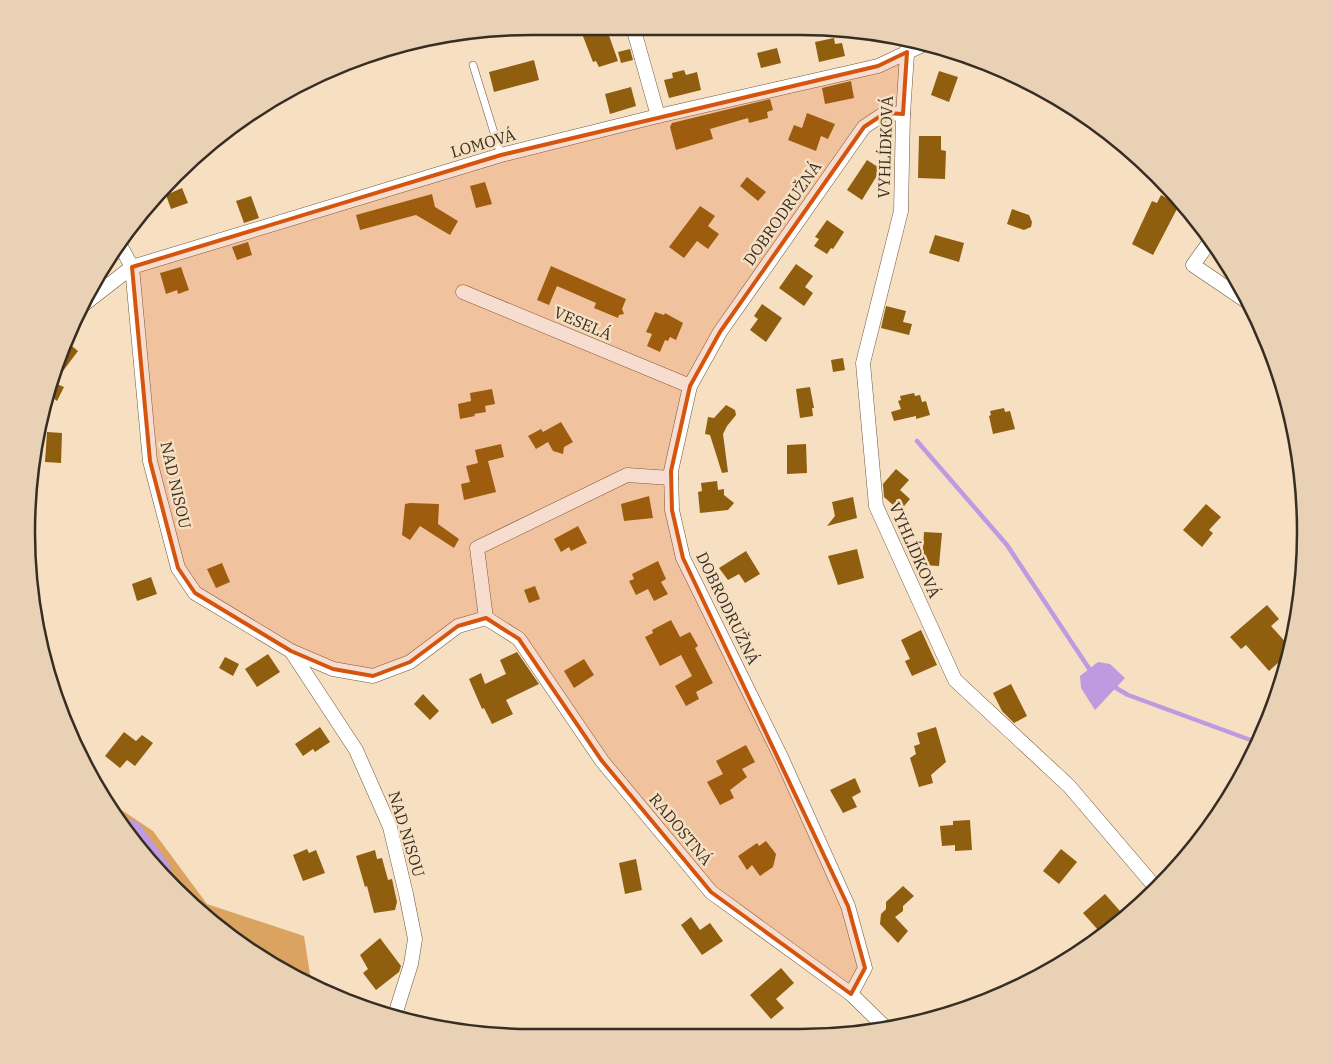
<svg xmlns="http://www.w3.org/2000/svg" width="1332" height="1064" font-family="'IBM Plex Serif',serif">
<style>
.forest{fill:#daa460}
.water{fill:#bf9ae1}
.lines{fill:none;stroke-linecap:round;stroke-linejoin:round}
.stream{stroke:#bf9ae1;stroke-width:4.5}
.river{stroke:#bf9ae1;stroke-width:26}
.building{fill:#8f5e0e}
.lane-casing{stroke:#6d583e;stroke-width:8}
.street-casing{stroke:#6d583e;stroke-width:15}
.lane{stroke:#fff;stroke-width:7}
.street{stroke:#fff;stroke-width:14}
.marked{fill:#d6550e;fill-opacity:0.2;stroke:#d6550e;stroke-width:4;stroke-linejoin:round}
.labels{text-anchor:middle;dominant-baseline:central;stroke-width:5;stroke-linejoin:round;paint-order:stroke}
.street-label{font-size:16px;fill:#372e23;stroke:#f7dfc2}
.rim{fill:none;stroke:#372e23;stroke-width:2.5}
</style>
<rect width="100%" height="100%" fill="#f7dfc2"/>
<polygon class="forest" points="108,801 153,831 207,904 304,936 312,987 224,933 152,865"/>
<polygon class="water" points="1098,662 1110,664 1125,678 1095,710 1081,688 1080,676"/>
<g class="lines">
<g class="stream">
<polyline points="917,441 1007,545 1092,673"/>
<polyline points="1111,685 1128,695 1256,742"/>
</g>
<polyline class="river" points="130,833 158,871"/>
</g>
<g class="building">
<polygon points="579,26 606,27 618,61 599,67 596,61 593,62"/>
<polygon points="834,38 835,44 842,43 845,56 819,62 815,42"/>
<polygon points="777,48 781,63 761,68 757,53"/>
<polygon points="630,49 633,60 621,63 618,52"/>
<polygon points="534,60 539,80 494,92 489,72"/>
<polygon points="684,70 686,75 697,72 701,90 669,98 664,80 673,78 672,73"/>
<polygon points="939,71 958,77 949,102 931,95"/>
<polygon points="851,81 854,98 825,104 822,88"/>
<polygon points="631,87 636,106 610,114 605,94"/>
<polygon points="770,99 773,110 767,112 768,118 749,123 748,118 710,129 713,139 676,150 670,127 672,123"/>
<polygon points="807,113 835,124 828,139 821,136 816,151 788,140 794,125 802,128"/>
<polygon points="919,136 941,136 941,150 946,151 945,179 918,178"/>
<polygon points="867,160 881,169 862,200 847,190"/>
<polygon points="747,177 766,192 758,201 740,186"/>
<polygon points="485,182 492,204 476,208 470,186"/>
<polygon points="182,188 188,203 171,209 166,195"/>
<polygon points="432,194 435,207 458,221 450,235 416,215 360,230 356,215"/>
<polygon points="1161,195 1179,205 1153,255 1132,244 1152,201 1157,203"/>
<polygon points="251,196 259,218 244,223 236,201"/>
<polygon points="700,206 715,216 708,226 719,234 708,249 697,241 684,258 669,247"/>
<polygon points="1012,209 1029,215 1032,222 1031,227 1024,230 1007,224"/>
<polygon points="827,220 844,232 833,249 831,248 827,254 814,246 819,239 815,237"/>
<polygon points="935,235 964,243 959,262 929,253"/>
<polygon points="248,242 252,255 237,260 232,247"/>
<polygon points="796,264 813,276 805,287 813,293 804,306 779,288"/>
<polygon points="551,266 626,299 622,309 624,314 619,315 618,318 594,308 596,303 557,286 549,305 537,300"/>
<polygon points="181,267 189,290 178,294 177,290 166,294 160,273"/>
<polygon points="762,304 782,318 766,342 750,330 758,319 754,316"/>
<polygon points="886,306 906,311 903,322 912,324 909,335 881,328"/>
<polygon points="655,312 664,315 665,313 683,323 676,340 670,337 668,341 665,340 660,352 647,346 652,334 646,332"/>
<polygon points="68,343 78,351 57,379 54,377"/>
<polygon points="843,358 845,370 833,372 831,360"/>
<polygon points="52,382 64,387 57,401 47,393"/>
<polygon points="810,387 814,408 812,408 813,416 800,418 796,389"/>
<polygon points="492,389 495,404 485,406 486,412 474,414 475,416 460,419 458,404 471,401 470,393"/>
<polygon points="914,393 915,396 920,395 922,402 926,401 930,415 916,419 916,416 894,421 891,412 901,409 898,401 901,400 900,396"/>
<polygon points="726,405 735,410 736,415 727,426 723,434 728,472 722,473 710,435 705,434 708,417 714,418"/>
<polygon points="1004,408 1005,412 1010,411 1015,429 993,434 989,416 991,415 990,411"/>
<polygon points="561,422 573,442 564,447 563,454 553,451 548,442 536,449 528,436 541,429 543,432"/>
<polygon points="47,432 62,433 61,463 45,462"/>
<polygon points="501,444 504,457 488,461 496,492 464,500 461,484 470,482 466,466 478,463 475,450"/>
<polygon points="806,444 807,473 787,474 787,445"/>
<polygon points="896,469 909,480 900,490 910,499 900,511 884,497 883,484"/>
<polygon points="717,481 718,490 724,489 724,495 734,503 728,510 700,513 698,492 702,491 701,483"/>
<polygon points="649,496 653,518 624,521 621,504"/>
<polygon points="853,497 857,518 827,526 835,516 832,502"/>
<polygon points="410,503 439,504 438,524 459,539 454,548 420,526 410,540 402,535 405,504"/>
<polygon points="1206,504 1221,517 1209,530 1213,533 1202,547 1183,530"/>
<polygon points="578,526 587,543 571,551 569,547 561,552 554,539"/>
<polygon points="924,532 942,533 939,566 922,565"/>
<polygon points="857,549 864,578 838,585 828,556"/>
<polygon points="746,551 760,574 745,583 739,574 728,580 719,568"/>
<polygon points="658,561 666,579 661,582 668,594 654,601 648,589 636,595 629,581 634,579 632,574"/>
<polygon points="222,563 230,582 216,588 207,569"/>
<polygon points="151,577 157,594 137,601 132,584"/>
<polygon points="535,586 540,599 529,603 524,590"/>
<polygon points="1267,605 1279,619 1271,626 1290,647 1288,654 1269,671 1246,645 1241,649 1230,637"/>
<polygon points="671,620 680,637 690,632 698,646 695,648 713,683 696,692 699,699 686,706 675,686 692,676 681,655 660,666 645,637 653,633 652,630"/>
<polygon points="921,630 937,665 912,676 905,661 910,659 901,640"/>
<polygon points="517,652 539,684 506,700 513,714 492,724 484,708 482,709 469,679 481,673 485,684 506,674 500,660"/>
<polygon points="268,654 280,672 257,687 245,669"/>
<polygon points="225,657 239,664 233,676 219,668"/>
<polygon points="584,659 594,675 574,688 564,671"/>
<polygon points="1011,684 1027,716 1014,723 1002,711 993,693"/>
<polygon points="423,694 439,711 430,720 414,704"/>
<polygon points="320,727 330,742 315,752 313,749 303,756 295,744"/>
<polygon points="936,727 946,762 931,775 933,783 919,787 910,758 916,754 914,746 920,744 917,733"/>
<polygon points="124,732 136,741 142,735 153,743 135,766 127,760 120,768 105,756"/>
<polygon points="746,745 755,762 742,769 747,777 730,790 734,798 720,805 707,782 723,774 716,761"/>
<polygon points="855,778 861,792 852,797 857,807 843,813 830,790"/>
<polygon points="970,820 972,850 955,851 955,845 942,846 940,826 953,825 953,821"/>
<polygon points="766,841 776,854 775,859 773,867 760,876 752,865 747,870 738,856 757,843 759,846"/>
<polygon points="307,849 309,853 316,850 325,873 303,881 293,855"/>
<polygon points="1061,849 1077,862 1059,884 1043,871"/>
<polygon points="375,850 377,859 382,858 388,880 392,879 397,902 395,910 374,913 367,886 365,887 356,856"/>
<polygon points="636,859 642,890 625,894 619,863"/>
<polygon points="903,886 914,896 903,906 903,911 895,917 908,931 898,943 880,924 881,914 886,909 886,902"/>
<polygon points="1105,894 1120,911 1098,930 1083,913"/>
<polygon points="691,917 700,930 710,923 723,941 702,955 681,925"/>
<polygon points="380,938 401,966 399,972 376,990 363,973 368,969 360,955"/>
<polygon points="781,968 794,983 776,999 784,1008 771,1019 750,995"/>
</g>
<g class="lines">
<defs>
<polyline id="lane" points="473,65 501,155"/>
<g id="street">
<polyline points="633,27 658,116"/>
<polyline points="908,39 903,114 901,211 863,363 876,506 955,680 1069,786 1156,888"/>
<polyline points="1211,240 1193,265 1252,305"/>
<polyline points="120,245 132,267 150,461 178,568 195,593 291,651 333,669 373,676 410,662 458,626 486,618"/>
<polyline points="463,292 690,386"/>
<polyline points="83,305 132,267 501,155 658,116 878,66 925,44"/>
<polyline points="486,618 519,639 602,761 711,892 851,994 886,1028"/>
<polyline points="486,618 477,548 627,475 671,478"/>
<polyline points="291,651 356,750 390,827 406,894 415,939 411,964 394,1018"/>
<polyline points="851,994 865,968 848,906 781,757 683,558 672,510 671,471 690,386 720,332 864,127 885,113 903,114"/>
</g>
</defs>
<use href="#lane" class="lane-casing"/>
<use href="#street" class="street-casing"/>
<use href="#lane" class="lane"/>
<use href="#street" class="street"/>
</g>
<path class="marked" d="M907 52 903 114 885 113 864 127 720 332 690 386 671 471 672 510 683 558 848 906 865 968 851 994 711 892 602 761 519 639 486 618 458 626 410 662 373 676 333 669 291 651 195 593 178 568 150 461 132 267 501 155 878 66Z"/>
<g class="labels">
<g class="street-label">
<text transform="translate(483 143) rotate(-16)">LOMOVÁ</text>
<text transform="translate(885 147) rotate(-88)">VYHLÍDKOVÁ</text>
<text transform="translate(782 213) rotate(-55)">DOBRODRUŽNÁ</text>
<text transform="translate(583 323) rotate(23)">VESELÁ</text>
<text transform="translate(176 485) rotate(77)">NAD NISOU</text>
<text transform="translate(915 550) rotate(66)">VYHLÍDKOVÁ</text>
<text transform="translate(728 608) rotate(64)">DOBRODRUŽNÁ</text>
<text transform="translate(681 829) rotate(50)">RADOSTNÁ</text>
<text transform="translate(407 834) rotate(73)">NAD NISOU</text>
</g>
</g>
<path d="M0 0H1332V1064H0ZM532 35H800A497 497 0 0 1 1297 532V532A497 497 0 0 1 800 1029H532A497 497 0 0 1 35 532V532A497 497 0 0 1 532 35Z" fill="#e8d1b5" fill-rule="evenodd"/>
<path class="rim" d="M532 35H800A497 497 0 0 1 1297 532V532A497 497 0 0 1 800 1029H532A497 497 0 0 1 35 532V532A497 497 0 0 1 532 35Z"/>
</svg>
